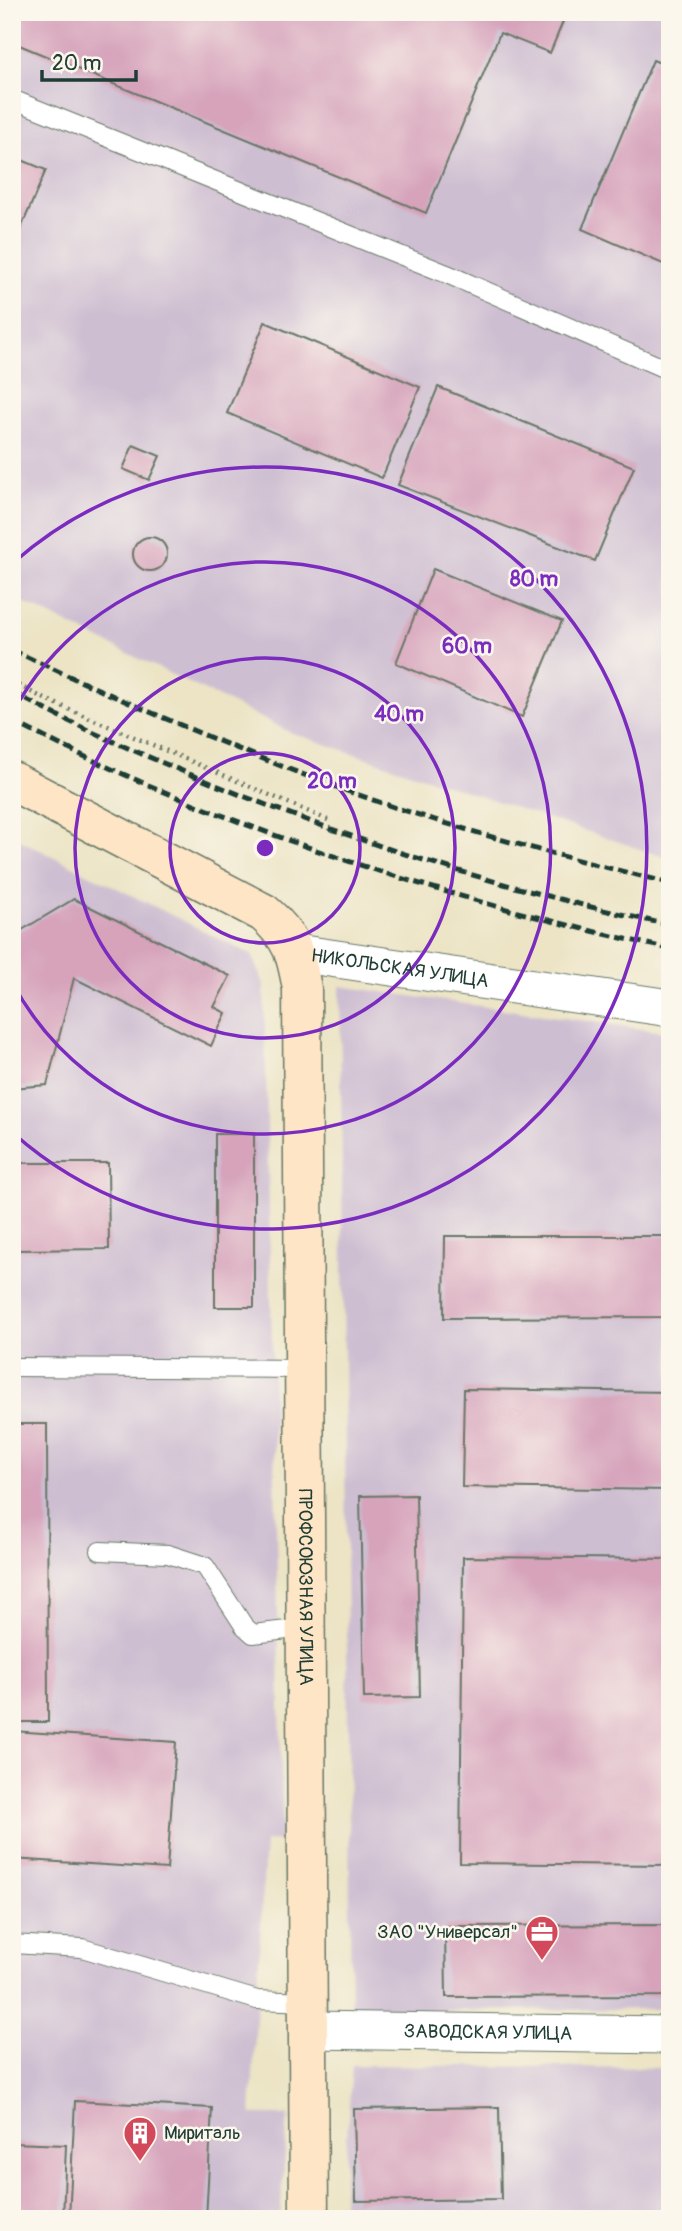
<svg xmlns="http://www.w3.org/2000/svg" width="682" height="2231" font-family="Pangolin,sans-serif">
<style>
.industrial{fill:#cebed1}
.building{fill:#d6a3bb}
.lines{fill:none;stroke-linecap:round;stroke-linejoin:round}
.lane-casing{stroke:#677767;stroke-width:20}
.street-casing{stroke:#677767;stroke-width:39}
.secondary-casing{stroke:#677767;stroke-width:41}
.path{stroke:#677767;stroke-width:4.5;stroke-dasharray:2 5;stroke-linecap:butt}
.lane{stroke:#fff;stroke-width:18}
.street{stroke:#fff;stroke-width:37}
.secondary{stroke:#fee5c5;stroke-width:38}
.rail{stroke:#1f3d34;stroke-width:5;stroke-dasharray:10 5;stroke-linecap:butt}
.ring{fill:none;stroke:#7b2cbf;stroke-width:3.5}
.labels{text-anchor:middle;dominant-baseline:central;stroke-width:5;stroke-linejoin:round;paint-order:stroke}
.street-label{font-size:19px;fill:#1f3d34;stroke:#fbf7ec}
.poi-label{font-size:19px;fill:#1f3d34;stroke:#fbf7ec;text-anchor:end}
.centre{fill:#7b2cbf;stroke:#fbf7ec;stroke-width:3.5}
.ring-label{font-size:21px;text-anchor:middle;font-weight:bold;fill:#7b2cbf;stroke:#fbf7ec;stroke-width:5;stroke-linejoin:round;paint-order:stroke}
</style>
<rect width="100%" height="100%" fill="#fbf7ec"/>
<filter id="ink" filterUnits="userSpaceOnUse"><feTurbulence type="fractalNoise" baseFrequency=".0143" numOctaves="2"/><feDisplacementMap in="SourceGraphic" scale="14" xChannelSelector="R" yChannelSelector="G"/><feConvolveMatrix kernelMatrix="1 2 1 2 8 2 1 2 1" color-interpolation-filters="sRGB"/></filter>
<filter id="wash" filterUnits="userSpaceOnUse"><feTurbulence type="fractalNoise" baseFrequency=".00686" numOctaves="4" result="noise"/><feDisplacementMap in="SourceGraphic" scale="28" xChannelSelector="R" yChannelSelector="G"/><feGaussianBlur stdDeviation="1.57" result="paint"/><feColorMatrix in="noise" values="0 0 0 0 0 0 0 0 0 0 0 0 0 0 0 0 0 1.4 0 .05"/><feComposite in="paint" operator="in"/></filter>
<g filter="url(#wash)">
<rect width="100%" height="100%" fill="#ece4c5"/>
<g class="industrial">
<polygon points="12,12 670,12 670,859 292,733 12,597"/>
<polygon points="12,836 252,955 264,984 283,1840 265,1842 251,2115 288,2115 280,2219 12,2219"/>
<polygon points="340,986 670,1033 670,2009 351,2011"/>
<polygon points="352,2065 670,2068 670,2219 341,2219"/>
</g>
<g id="blocks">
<g class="building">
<polygon points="12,12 567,12 550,53 500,33 426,213 12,42"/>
<polygon points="653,60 670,67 670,267 582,229"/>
<polygon points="12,156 46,170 12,249"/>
<polygon points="265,322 420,387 382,478 227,413"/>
<polygon points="438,387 634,467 595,561 398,485"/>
<polygon points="133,445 160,456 149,480 123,469"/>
<circle cx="150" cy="554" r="17"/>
<polygon points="433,569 562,621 522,717 396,663"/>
<polygon points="74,899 230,976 214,1007 226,1013 211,1046 74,978 47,1085 12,1088 12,936"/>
<rect x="215" y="1134" width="39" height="173"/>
<polygon points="12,1163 108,1163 109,1249 12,1250"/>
<polygon points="445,1236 668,1236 668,1317 444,1318"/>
<polygon points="464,1389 670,1392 670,1490 462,1487"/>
<polygon points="12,1424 47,1424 48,1722 12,1722"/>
<polygon points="416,1495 420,1697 364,1698 360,1496"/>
<polygon points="463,1557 670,1559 670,1865 460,1863"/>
<polygon points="12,1731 176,1742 167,1869 12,1859"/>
<polygon points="670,1925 670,1996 446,1997 445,1926"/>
<polygon points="12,2040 17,2040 14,2084 12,2083"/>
<polygon points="75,2101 212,2108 206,2219 69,2219"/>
<polygon points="499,2107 501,2199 356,2201 354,2109"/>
<polygon points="12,2143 66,2145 63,2219 12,2219"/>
</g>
</g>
</g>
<g filter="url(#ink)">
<use href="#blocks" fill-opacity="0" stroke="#677767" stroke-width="2"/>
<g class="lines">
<defs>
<g id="lane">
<polyline points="12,99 447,274 670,371"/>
<polyline points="12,1367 304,1369"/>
<polyline points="100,1551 168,1554 205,1566 244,1626 253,1634 304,1628"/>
<polyline points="12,1944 82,1948 257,2000 308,2002"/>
</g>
<g id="street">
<path id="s1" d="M296 953 670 1008"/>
<path id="s2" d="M308 2030 670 2035"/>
</g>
<g id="secondary">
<path id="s3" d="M12 781 264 913C292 937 296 954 302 989L309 2219"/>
</g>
</defs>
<use href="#lane" class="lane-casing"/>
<use href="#street" class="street-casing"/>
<use href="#secondary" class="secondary-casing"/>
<polyline class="path" points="12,682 43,698 328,820"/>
<use href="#lane" class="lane"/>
<use href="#street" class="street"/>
<use href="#secondary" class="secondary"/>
<g class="rail">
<path d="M12 650C120 700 228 747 339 788 447 827 558 856 670 883"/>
<path d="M12 692C65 721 120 745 175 768 335 836 500 889 670 925"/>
<path d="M12 721C217 826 445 900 670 949"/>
</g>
</g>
</g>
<g class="ring">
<circle cx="265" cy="848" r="95"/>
<circle cx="265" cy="848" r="190"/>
<path d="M12 714A286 286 0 1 1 12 982"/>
<path d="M13 563A381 381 0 1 1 13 1133"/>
</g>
<defs>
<symbol id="office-pin" viewBox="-11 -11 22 30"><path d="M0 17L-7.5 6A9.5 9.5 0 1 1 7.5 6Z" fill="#d1495b" stroke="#fbf7ec"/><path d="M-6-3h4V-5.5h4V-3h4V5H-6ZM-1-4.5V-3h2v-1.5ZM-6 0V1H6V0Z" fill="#fff"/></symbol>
<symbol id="building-pin" viewBox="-11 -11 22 30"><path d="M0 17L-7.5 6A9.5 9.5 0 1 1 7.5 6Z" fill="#d1495b" stroke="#fbf7ec"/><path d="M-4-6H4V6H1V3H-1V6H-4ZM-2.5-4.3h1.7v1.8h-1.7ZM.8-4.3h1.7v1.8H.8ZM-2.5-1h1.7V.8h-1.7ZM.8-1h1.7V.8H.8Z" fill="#fff"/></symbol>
</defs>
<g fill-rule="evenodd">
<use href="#office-pin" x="523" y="1913" width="38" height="52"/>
<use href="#building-pin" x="121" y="2114" width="38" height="52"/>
</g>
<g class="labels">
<g class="street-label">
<text stroke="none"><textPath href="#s1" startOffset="105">НИКОЛЬСКАЯ УЛИЦА</textPath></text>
<text stroke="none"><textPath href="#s3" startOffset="970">ПРОФСОЮЗНАЯ УЛИЦА</textPath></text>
<text stroke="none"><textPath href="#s2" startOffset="180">ЗАВОДСКАЯ УЛИЦА</textPath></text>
</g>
<g class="poi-label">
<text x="518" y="1932">ЗАО "Универсал"</text>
<text x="164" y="2133" text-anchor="start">Мириталь</text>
</g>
</g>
<circle cx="265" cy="848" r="10" class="centre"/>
<g class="ring-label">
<text x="534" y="586">80 m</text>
<text x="467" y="653">60 m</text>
<text x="399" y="721">40 m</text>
<text x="332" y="788">20 m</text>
</g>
<rect width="682" height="2231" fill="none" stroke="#fbf7ec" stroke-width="42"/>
<path d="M42 70v10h94v-10" fill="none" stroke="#1f3d34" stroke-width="3.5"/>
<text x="52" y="70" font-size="21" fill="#1f3d34" stroke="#fbf7ec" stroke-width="5" paint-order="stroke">20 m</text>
</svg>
